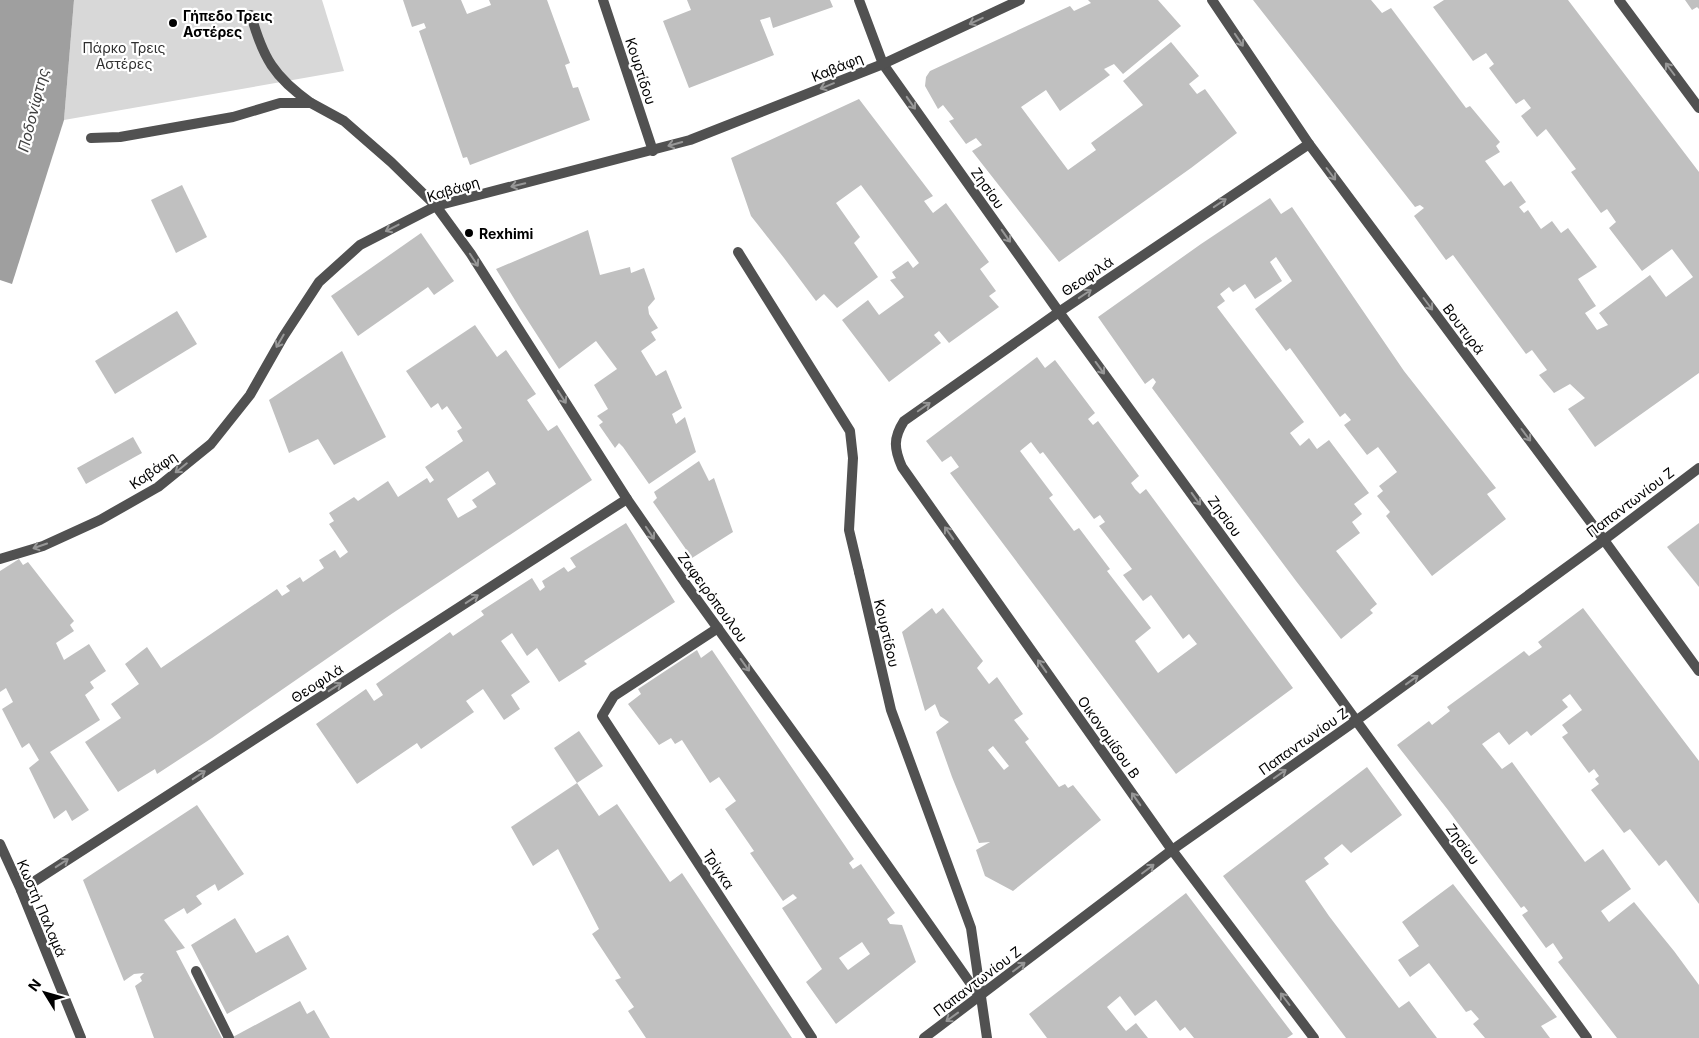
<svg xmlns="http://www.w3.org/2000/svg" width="1699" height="1038" font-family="Inter,sans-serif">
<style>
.green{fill:#d8d8d8}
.water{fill:#9f9f9f}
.building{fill:#c0c0c0;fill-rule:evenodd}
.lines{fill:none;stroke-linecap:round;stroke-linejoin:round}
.service{stroke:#515151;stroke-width:10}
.pedestrian{stroke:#515151;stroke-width:10}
.minor{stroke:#515151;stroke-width:10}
.oneway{stroke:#979797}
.poi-dot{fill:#000;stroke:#fff;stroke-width:2}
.labels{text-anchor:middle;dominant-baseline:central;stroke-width:4.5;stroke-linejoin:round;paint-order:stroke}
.poi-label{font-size:14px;font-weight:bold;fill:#000;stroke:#fff;text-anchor:start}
.park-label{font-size:14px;fill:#2f2f2f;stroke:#fff}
.street-label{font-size:14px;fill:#000;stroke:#fff}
.water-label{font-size:15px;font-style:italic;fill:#404040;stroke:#fff}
</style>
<rect width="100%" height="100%" fill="#fff"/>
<polygon class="green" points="74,0 322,0 344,71 64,120"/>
<polygon class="water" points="0,0 74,0 64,120 12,284 0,280"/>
<g class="building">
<polygon points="403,0 461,0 467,14 491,5 489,0 547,0 570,63 565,65 573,88 578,87 590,120 470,165 467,157 463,158 419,31 426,28 424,23 412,27"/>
<polygon points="687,0 830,0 833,7 773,28 770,17 760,20 774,55 689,88 663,21 691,10"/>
<polygon points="1088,0 1158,0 1181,26 1123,74 1114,64 1104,69 1110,75 1060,111 1046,90 1021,107 1068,170 1096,150 1091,143 1143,105 1123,81 1171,42 1199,76 1189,84 1197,94 1205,89 1237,133 1191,168 1059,262 972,151 982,145 976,138 966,144 949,121 954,119 943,105 938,109 925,86 926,77 930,71 1070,6 1074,11 1091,3"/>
<polygon points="1253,0 1371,0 1382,13 1391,8 1466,108 1470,106 1500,142 1496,146 1500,152 1485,161 1504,186 1511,181 1526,202 1519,207 1524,213 1528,210 1541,229 1552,221 1561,233 1568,228 1597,267 1578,279 1596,306 1585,313 1597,330 1608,325 1599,313 1650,275 1666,297 1693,277 1672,249 1642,271 1609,228 1616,222 1607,209 1601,213 1571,172 1576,169 1546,129 1537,137 1521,116 1531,108 1524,99 1516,104 1489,68 1494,64 1486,53 1473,61 1433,7 1444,0 1568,0 1699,172 1699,373 1595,447 1568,409 1585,398 1570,384 1554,393 1539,375 1547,370 1532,350 1526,354 1453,255 1446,260 1414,216 1424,208 1420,205 1415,207"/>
<polygon points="1685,0 1699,0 1699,9 1697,7 1692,10"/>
<polygon points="859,99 933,196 924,201 933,213 946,203 989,262 980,269 996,291 989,296 999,307 949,343 939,331 934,335 941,343 889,382 842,320 868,300 879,315 904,297 890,280 896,278 892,272 908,261 913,268 919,263 861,185 836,203 860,237 854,243 878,277 837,308 824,294 816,301 784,258 751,216 731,158"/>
<polygon points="182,185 207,237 176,253 151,200"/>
<polygon points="1270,198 1281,214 1292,207 1404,371 1496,488 1487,494 1506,519 1432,576 1386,516 1390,512 1377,496 1383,491 1379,486 1397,472 1378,447 1367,455 1344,425 1351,420 1345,413 1340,417 1290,348 1286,351 1255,309 1292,281 1276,257 1270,262 1282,281 1255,299 1245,284 1233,292 1229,287 1220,294 1225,301 1217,307 1304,422 1290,433 1300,446 1309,438 1317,449 1329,440 1369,493 1354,504 1362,514 1352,522 1360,533 1336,551 1377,604 1370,610 1373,613 1341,639 1296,581 1152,388 1156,382 1153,378 1145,384 1098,317 1201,244"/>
<polygon points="588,230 600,275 630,267 631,273 644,268 655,299 648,307 649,314 658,328 651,332 656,340 641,351 656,376 666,370 682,408 672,414 676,424 685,417 696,452 649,484 623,447 619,443 615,448 599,425 603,422 597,416 608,409 594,385 617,369 596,341 559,369 521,310 496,269"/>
<polygon points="421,233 454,281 434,295 428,287 358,336 331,296"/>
<polygon points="177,311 197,344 115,394 95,361"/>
<path d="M475 325 497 357 506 350 536 394 527 400 548 431 557 425 592 480 390 615 212 738 157 774 155 769 118 792 85 742 121 718 111 704 139 684 125 664 147 647 161 668 277 589 282 596 290 591 286 586 300 577 303 582 324 568 319 560 335 550 340 558 348 552 329 524 334 521 329 513 354 497 358 501 388 481 398 497 427 478 430 483 434 480 425 467 463 441 457 431 462 428 447 406 442 410 438 403 431 408 406 371ZM488 471 496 484 472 500 477 507 458 518 447 499Z"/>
<polygon points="342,351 386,437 334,465 318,439 289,453 269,400"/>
<path d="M1037 357 1045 368 1055 360 1095 413 1088 419 1093 425 1098 421 1139 476 1131 483 1135 489 1140 494 1146 489 1293 688 1176 774 950 473 959 467 951 456 942 462 926 441ZM1031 442 1040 454 1043 452 1094 519 1100 515 1105 522 1099 526 1132 569 1123 575 1143 601 1151 595 1183 639 1189 634 1197 644 1158 673 1135 641 1151 628 1107 571 1110 569 1079 528 1074 531 1049 498 1053 495 1020 451Z"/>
<polygon points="133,437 142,453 86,484 77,468"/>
<polygon points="699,461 709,481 714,478 733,532 692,558 653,502 657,498 654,492"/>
<polygon points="626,523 675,602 584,661 587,664 559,682 537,648 527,656 512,633 501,641 530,682 511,695 520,709 504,720 483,689 466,701 474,712 421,749 417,743 357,784 316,724 366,689 374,701 383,695 376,684 429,647 450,632 453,636 484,615 481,611 532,578 540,591 545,587 542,581 564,567 568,572 576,567 570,558"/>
<polygon points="1699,523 1699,587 1667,547"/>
<polygon points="19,559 23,565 28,562 74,621 70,625 74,631 56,643 64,660 89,644 106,671 90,682 94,688 85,695 100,720 50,752 89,810 72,821 66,810 54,819 29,768 39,760 29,743 22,748 2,709 13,702 6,688 0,692 0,571"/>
<path d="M932 608 936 614 943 608 983 661 977 668 989 684 997 677 1023 714 1014 720 1029 739 1025 742 1059 787 1065 784 1068 788 1073 785 1101 820 1013 891 985 876 976 850 990 842 979 843 952 777 936 732 949 722 940 716 935 704 925 711 902 632ZM993 746 1009 766 1004 770 988 750Z"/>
<polygon points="1583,608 1699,761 1699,904 1666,860 1659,866 1630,829 1624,833 1591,790 1599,784 1595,779 1599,776 1594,769 1589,773 1562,737 1568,733 1562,725 1582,710 1570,694 1562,700 1568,707 1531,736 1527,731 1509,745 1499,732 1482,744 1502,769 1512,762 1585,862 1603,849 1631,889 1601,911 1609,922 1634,902 1674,951 1699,985 1699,1038 1617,1038 1558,962 1563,958 1553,943 1546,948 1522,915 1528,911 1524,906 1521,908 1448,810 1397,745 1429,721 1432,725 1450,711 1447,707 1524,651 1529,656 1542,647 1538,642"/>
<path d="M697 650 701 658 712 650 854 859 849 863 853 869 861 864 895 913 887 919 890 924 902 925 916 962 836 1024 806 982 822 969 782 908 797 898 793 894 783 901 750 853 754 851 725 809 736 801 719 777 710 783 682 740 675 744 671 738 659 745 628 704 641 694 638 689ZM862 942 870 954 848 970 839 958Z"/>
<polygon points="579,731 603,766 577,783 554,748"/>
<polygon points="1367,767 1402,815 1351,853 1342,844 1324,858 1329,864 1305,881 1329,916 1399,1008 1409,1001 1437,1038 1346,1038 1223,876"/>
<polygon points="577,783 599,816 617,804 670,882 682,873 792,1038 646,1038 628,1011 634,1007 615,980 621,978 592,934 599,929 558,849 533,866 511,827"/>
<polygon points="197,805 244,874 218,891 215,884 196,896 202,904 187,914 184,908 164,920 185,948 176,951 222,1038 154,1038 135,986 142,981 140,977 144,973 134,974 124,981 83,880"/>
<polygon points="1453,884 1557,1017 1541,1026 1550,1038 1485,1038 1473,1024 1479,1019 1471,1010 1466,1012 1429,963 1410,977 1398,960 1419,946 1402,922"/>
<polygon points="1186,893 1293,1034 1287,1038 1194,1038 1185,1027 1180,1031 1156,1000 1135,1016 1120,996 1107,1007 1126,1031 1136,1023 1148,1038 1047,1038 1029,1014"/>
<polygon points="235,918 256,953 288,935 307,969 227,1014 191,945"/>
<polygon points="300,1001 307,1014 314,1010 330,1038 231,1038"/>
</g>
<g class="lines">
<g class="service">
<polyline points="859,0 883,64"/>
<path d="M251 15C263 58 274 77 311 103"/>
<polyline points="91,138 120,137 233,117 280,103 311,103 344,121 391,162 436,206"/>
<polyline points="718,628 614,696 602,716 812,1038"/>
<polyline points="196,971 229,1038"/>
</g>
<polyline class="pedestrian" points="738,252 850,431 853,458 849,530 859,572"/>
<g class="minor">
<polyline points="603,0 653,151"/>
<polyline points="1212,0 1309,144 1604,540 1699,671"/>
<polyline points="1619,0 1699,108"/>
<polyline points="883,64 1059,312 1587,1038"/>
<path d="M1309 144 1059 312 904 421C893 438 894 449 902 467L1172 850 1314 1038"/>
<polyline points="436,206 471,254 627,499 685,583 824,775 980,997"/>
<polyline points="0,559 43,546 100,520 158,487 211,444 250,395 283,337 319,282 360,245 436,206 690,140 883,64 1020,0"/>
<polyline points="859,572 891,710 971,928 987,1038"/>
<polyline points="0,844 21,890 81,1038"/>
<polyline points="21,890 627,499"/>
<polyline points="924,1038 1172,850 1357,720 1604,540 1699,468"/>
</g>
</g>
<defs><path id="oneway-shaft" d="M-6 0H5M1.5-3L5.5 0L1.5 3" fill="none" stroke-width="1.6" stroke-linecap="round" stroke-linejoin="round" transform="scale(1.25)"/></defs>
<g class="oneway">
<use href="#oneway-shaft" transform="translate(976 21) rotate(155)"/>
<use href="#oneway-shaft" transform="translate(1239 40) rotate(56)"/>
<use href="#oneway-shaft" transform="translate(1670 69) rotate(-127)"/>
<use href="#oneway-shaft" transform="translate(827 86) rotate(158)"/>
<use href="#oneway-shaft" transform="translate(911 103) rotate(55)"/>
<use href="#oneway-shaft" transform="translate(675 144) rotate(164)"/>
<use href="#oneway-shaft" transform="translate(1331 174) rotate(53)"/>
<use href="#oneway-shaft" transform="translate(518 185) rotate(166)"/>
<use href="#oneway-shaft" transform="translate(1220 203) rotate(-34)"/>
<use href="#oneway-shaft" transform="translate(392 228) rotate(153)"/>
<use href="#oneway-shaft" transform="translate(1006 236) rotate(55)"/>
<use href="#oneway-shaft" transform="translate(474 260) rotate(57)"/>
<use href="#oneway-shaft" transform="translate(1085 294) rotate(-34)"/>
<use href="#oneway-shaft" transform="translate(1428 304) rotate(53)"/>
<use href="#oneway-shaft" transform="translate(280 341) rotate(120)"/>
<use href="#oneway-shaft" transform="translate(1100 368) rotate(54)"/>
<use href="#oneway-shaft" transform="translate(562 397) rotate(57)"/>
<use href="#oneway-shaft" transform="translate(924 407) rotate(-35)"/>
<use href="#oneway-shaft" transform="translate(1526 435) rotate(53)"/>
<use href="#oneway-shaft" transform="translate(181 468) rotate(141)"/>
<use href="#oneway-shaft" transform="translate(1196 499) rotate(54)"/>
<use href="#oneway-shaft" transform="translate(650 533) rotate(56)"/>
<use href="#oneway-shaft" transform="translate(949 533) rotate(-125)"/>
<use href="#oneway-shaft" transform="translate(40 546) rotate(161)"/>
<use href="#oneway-shaft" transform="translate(472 599) rotate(-33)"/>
<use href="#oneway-shaft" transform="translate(745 665) rotate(54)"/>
<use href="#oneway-shaft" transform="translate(1042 666) rotate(-125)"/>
<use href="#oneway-shaft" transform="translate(1412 680) rotate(-36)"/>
<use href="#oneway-shaft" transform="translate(335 687) rotate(-33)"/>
<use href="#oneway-shaft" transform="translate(1280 774) rotate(-35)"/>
<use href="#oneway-shaft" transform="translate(199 775) rotate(-33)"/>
<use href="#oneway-shaft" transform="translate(1136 799) rotate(-125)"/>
<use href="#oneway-shaft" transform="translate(62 863) rotate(-33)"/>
<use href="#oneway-shaft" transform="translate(1148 869) rotate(-37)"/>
<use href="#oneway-shaft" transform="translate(1019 967) rotate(-37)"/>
<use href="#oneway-shaft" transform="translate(1285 999) rotate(-127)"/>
<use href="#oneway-shaft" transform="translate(952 1017) rotate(144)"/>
</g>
<g class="poi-dot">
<circle cx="173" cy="23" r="5"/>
<circle cx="469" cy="233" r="5"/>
</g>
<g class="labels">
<g class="poi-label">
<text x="183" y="15">Γήπεδο Τρεις<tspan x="183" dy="16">Αστέρες</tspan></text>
<text x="479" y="233">Rexhimi</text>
</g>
<g class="park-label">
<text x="124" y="47">Πάρκο Τρεις<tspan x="124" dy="16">Αστέρες</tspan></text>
</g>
<g class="street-label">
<text transform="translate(837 67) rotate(-22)">Καβάφη</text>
<text transform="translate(641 71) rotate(72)">Κουρτίδου</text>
<text transform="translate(988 188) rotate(55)">Ζησίου</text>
<text transform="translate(453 189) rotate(-17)">Καβάφη</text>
<text transform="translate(1087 276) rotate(-34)">Θεοφιλά</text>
<text transform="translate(1464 329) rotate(53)">Βουτυρά</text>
<text transform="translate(153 470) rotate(-35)">Καβάφη</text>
<text transform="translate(1630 502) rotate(-37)">Παπαντωνίου Ζ</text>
<text transform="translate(1225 516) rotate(54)">Ζησίου</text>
<text transform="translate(713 597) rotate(54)">Ζαφειρόπουλου</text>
<text transform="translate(887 633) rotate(77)">Κουρτίδου</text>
<text transform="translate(317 683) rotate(-33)">Θεοφιλά</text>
<text transform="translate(1109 737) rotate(55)">Οικονομίδου Β</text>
<text transform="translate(1303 741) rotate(-35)">Παπαντωνίου Ζ</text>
<text transform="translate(1463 844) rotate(54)">Ζησίου</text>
<text transform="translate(719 869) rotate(57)">Τρίγκα</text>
<text transform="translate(42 908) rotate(67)">Κωστή Παλαμά</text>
<text transform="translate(977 981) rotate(-37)">Παπαντωνίου Ζ</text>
</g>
<g class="water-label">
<text transform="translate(33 110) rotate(-76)">Ποδονίφτης</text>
</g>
</g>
<g transform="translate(45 993) rotate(307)" stroke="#ffffff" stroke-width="4" paint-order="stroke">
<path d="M0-4L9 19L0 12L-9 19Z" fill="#000000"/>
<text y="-8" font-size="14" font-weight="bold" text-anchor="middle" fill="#000000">N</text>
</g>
</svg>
